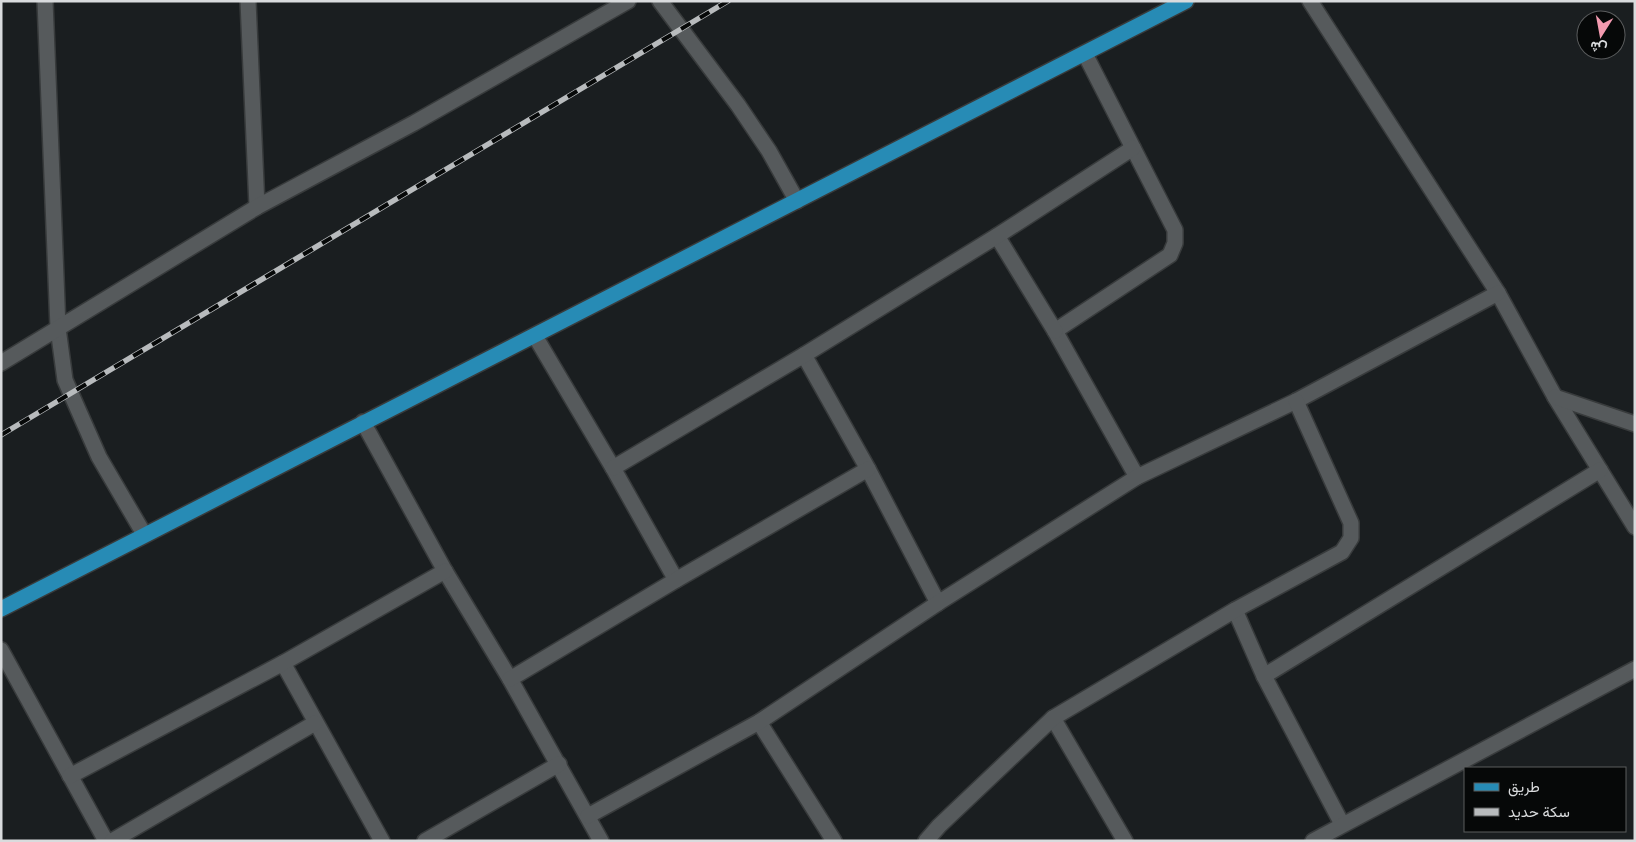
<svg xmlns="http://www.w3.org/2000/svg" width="1636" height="842" font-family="'Open Sans',Vazirmatn,sans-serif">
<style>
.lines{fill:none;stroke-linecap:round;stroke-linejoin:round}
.minor-casing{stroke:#383b3c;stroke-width:18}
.major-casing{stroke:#383b3c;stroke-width:18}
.minor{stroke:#565a5c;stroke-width:15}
.major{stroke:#278bb5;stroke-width:15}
.rail-casing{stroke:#b8bbbd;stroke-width:5.5}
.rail{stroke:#060808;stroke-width:4;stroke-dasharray:11;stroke-linecap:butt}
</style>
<rect width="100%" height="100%" fill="#1a1e20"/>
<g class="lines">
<defs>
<g id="minor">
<polyline points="45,1 58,328 65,380 99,457 144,534"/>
<polyline points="248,1 257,207"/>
<polyline points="660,1 738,105 769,151 797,201"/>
<polyline points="1310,1 1498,293 1555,397 1635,527"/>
<polyline points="1085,54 1175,230 1175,243 1170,255 1055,331 1137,477"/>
<polyline points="997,236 1055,331"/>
<polyline points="535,336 613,468 676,580"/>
<polyline points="804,355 868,469 938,603"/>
<polyline points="1,363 257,207 414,123 628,1"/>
<polyline points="1555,397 1635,424"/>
<polyline points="363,422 445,571 510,679 601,841"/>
<polyline points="613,468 804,355 997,236 1133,148"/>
<polyline points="1235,610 1264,676 1342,824"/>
<polyline points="1,650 106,841"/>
<polyline points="283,663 382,841"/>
<polyline points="1264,676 1600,470"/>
<polyline points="510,679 676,580 868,469"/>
<polyline points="1053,718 1125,841"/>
<polyline points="759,722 834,841"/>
<polyline points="70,776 283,663 445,571"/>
<polyline points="588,816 759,722 938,603 1137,477 1296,401 1498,293"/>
<polyline points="112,841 315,723"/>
<polyline points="425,841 559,764"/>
<polyline points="926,841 939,826 1053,718 1235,610 1342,552 1351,538 1351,523 1296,401"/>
<polyline points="1313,841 1635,669"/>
</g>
<polyline id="major" points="1,609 1186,1"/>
</defs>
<use href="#minor" class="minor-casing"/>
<use href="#major" class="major-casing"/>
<use href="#minor" class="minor"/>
<use href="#major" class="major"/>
<defs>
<polyline id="rail" points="1,435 728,1"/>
</defs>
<use href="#rail" class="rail-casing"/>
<use href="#rail" class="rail"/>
</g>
<rect width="1636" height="842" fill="none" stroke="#d9dbdd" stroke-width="5"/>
<rect x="1464" y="767" width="162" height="65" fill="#060808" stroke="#5a5c5d"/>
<rect x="1474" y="783" width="25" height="8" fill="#278bb5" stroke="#5a5c5d"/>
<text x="1508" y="792" font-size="15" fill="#d9dbdd">طريق</text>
<rect x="1474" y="808" width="25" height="8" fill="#b8bbbd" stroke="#5a5c5d"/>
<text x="1508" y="817" font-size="15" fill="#d9dbdd">سكة حديد</text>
<g transform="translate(1601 35) rotate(191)"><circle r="24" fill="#060808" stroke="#5a5c5d"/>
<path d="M0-4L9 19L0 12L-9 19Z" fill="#f29aaf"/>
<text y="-8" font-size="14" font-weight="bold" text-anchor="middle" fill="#d9dbdd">ش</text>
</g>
</svg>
